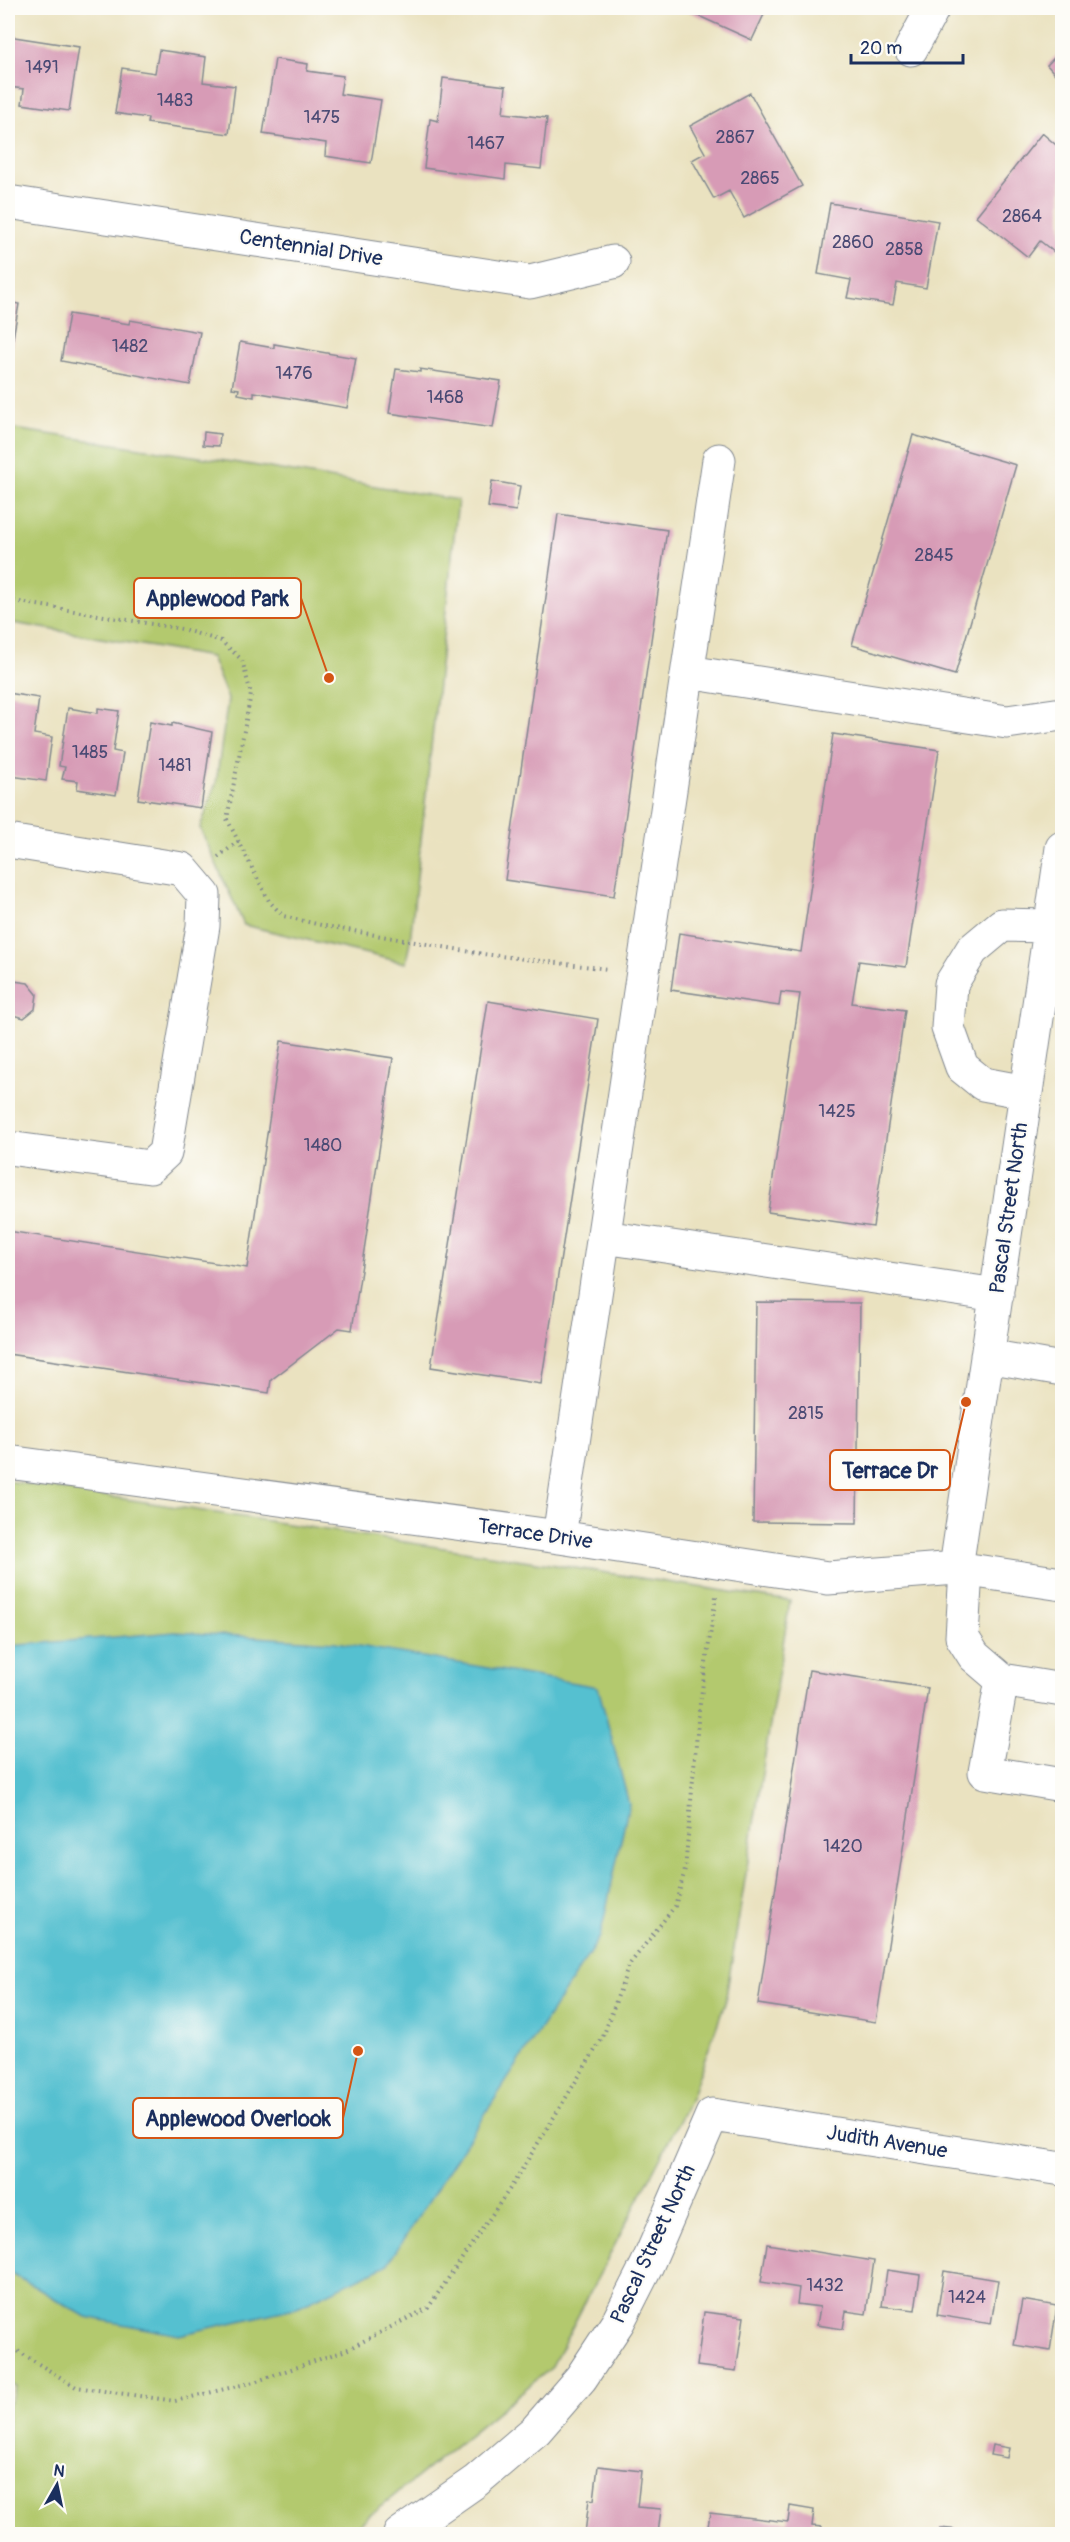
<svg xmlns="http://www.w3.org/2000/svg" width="1070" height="2542" font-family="Pangolin,sans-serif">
  <rect width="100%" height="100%" fill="#fdfcf7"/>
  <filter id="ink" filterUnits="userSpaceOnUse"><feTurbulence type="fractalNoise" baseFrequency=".0167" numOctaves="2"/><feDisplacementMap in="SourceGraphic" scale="12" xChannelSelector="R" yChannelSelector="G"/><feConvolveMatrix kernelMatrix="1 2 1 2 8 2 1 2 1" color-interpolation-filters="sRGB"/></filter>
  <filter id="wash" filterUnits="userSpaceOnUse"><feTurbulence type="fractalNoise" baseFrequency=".008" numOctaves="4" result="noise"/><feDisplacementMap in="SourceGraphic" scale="24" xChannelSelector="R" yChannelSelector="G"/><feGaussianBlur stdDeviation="1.35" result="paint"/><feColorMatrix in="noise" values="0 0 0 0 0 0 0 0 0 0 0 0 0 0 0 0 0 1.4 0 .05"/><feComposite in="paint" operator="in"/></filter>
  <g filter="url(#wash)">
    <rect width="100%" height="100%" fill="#eae2c0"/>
    <path fill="#b3c96e" stroke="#677c66" stroke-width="1.5" d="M8 428 252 465 458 500 410 941 406 963 244 925 200 828 216 783 228 699 211 657 8 622Z
      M8 1481 790 1601 725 2003 691 2098 551 2368 347 2534H8V2406L16 2387 8 2383Z"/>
    <path fill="#55c0d0" stroke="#387897" stroke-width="1.5" d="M175 1632 335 1642 598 1687 629 1804 600 1937 387 2265 295 2308 179 2335 86 2317 8 2271V1646Z"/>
    <g id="blocks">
      <path fill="#d79bb6" d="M681 8H767L752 40Z
        M8 36 79 47 69 111 22 104 24 89 8 87Z
        M159 50 206 57 203 82 235 86 229 134 147 123 148 118 115 113 122 68 155 73Z
        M1062 50V82L1047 65Z
        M275 59 308 64 307 71 343 76 340 94 381 100 371 163 325 156 326 143 263 134Z
        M443 78 506 86 503 113 547 118 541 169 506 165 505 179 424 168 430 119 438 121Z
        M750 93 802 186 744 218 729 191 714 199 692 160 705 153 690 126Z
        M1042 133 1062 150 1061 215 1062 243 1054 252 1040 241 1028 257 976 216Z
        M830 203 938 221 926 288 897 283 893 305 847 298 851 280 818 274Z
        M8 302 19 304 10 355H8Z
        M69 314 129 324 130 320 200 332 190 385 61 361Z
        M240 342 274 348V344L356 358 347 408 254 392V397L238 394 239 389 232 388Z
        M396 369 420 372V369L501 381 493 428 389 413Z
        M204 432 220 434 219 446 203 445Z
        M913 435 1016 465 955 675 852 645Z
        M492 481 520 486 516 511 488 507Z
        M558 514 667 530 614 896 505 880Z
        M8 693 39 698 34 734 52 737 46 781 11 776 10 778H8Z
        M68 708 98 713V708L119 711 113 751 123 753 116 795 77 789 78 781 62 779 65 767 59 766Z
        M150 722 172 726V723L212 732 201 808 138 799Z
        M833 734 939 750 906 967 859 961 852 1003 905 1010 873 1227 768 1212 800 994 781 992 779 1006 671 990 679 933 801 952Z
        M14 981 28 983 37 994 35 1009 24 1018 8 1014V986Z
        M488 1001 598 1019 541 1384 431 1367Z
        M281 1041 393 1058 352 1330 339 1328 271 1380 269 1393 8 1354V1231L247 1268Z
        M756 1302 860 1303 857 1523 753 1522Z
        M809 1670 928 1688 876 2022 758 2004Z
        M767 2244 874 2261 866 2314 846 2311 843 2329 817 2325 820 2307 797 2304 799 2288 761 2282Z
        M887 2270 920 2275 915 2310 882 2306Z
        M944 2271 998 2280 991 2324 937 2315Z
        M1022 2300 1057 2306 1050 2351 1014 2345Z
        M704 2312 744 2317 736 2371 697 2366Z
        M992 2445 1009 2448 1007 2458 990 2455Z
        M598 2466 641 2471 637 2507 661 2509 658 2534H585L589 2499 594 2500Z
        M790 2506 814 2510 812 2526 822 2527 821 2534H707L710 2513 788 2522Z
        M940 2528 967 2531 966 2534H939Z"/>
    </g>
  </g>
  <g filter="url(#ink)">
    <use href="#blocks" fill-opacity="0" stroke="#82888f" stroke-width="1.5"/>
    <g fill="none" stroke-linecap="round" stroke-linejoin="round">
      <g stroke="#82888f" stroke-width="35">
        <path id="minor" d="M911 49 933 8
          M8 202 530 282 613 262
          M688 672 1007 722 1062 714
          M8 841 182 869 204 895 203 926 165 1153 150 1167 8 1148
          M1026 1092 983 1084 962 1067 948 1028 951 984 972 950 1002 925 1051 926
          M604 1237 997 1295
          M987 1356 1062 1369
          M8 1462 559 1537 828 1578 956 1568 1062 1584
          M559 1537 719 460
          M956 1568 1062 848
          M966 1570 962 1637 974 1656 1002 1680 1062 1690
          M1002 1680 985 1772 1062 1785
          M400 2534 476 2481 536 2430 581 2378 618 2322 647 2265 712 2115 1062 2169"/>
      </g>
      <path stroke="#82888f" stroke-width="4" stroke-dasharray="1.5 4.5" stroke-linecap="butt" d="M8 600 182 629 221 641 242 660 251 694 227 819 269 901 283 916 325 926 483 954 608 969
        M218 857 239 841
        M8 2345 76 2387 175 2401 254 2382 346 2350 428 2308 513 2184 603 2037 629 1965 675 1906 685 1870 699 1710 716 1596"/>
      <use href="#minor" stroke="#fff" stroke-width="33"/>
    </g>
  </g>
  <g text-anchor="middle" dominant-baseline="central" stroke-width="4.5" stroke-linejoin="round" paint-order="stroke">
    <g font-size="18" fill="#4a4a74">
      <text x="42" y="67">1491</text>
      <text x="175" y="100">1483</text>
      <text x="322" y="117">1475</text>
      <text x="735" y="137">2867</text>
      <text x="486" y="143">1467</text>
      <text x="760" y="178">2865</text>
      <text x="1022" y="216">2864</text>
      <text x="853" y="242">2860</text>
      <text x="904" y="249">2858</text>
      <text x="130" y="346">1482</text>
      <text x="294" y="373">1476</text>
      <text x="445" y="397">1468</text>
      <text x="934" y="555">2845</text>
      <text x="90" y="752">1485</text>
      <text x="175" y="765">1481</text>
      <text x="837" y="1111">1425</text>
      <text x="323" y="1145">1480</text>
      <text x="806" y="1413">2815</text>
      <text x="843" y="1846">1420</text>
      <text x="825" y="2285">1432</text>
      <text x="967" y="2297">1424</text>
    </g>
    <g font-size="21" fill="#1b2f5e" stroke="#fdfcf7">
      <text transform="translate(311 248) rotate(9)">Centennial Drive</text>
      <text transform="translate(1009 1208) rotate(-82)">Pascal Street North</text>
      <text transform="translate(535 1534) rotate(8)">Terrace Drive</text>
      <text transform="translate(887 2142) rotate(9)">Judith Avenue</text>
      <text transform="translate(653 2244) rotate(-65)">Pascal Street North</text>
    </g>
  </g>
  <path fill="none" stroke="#d45514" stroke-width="2" d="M329 678L301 598M966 1402L950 1470M358 2051L343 2118"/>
  <g fill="#d45514" stroke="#fdfcf7" stroke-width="2">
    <circle cx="329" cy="678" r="6"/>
    <circle cx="966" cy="1402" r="6"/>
    <circle cx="358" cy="2051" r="6"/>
  </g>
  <g fill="#fdfcf7" stroke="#d45514" stroke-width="2">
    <rect x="134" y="578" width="167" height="40" rx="6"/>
    <rect x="830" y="1450" width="120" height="40" rx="6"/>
    <rect x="133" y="2098" width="210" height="40" rx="6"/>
  </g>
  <g font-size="22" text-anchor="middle" font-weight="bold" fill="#1b2f5e">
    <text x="217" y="606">Applewood Park</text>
    <text x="890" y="1478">Terrace Dr</text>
    <text x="238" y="2126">Applewood Overlook</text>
  </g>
  <rect width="1070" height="2542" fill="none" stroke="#fdfcf7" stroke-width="30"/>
  <g transform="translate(57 2485) rotate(9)" stroke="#fdfcf7" stroke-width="4.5" paint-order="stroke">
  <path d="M0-4.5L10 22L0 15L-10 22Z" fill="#1b2f5e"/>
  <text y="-9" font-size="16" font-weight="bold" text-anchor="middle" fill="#1b2f5e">N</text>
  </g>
  <path d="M851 54v9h112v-9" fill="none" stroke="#1b2f5e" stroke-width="3"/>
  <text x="860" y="54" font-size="18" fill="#1b2f5e" stroke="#fdfcf7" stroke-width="4.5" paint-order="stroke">20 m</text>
</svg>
